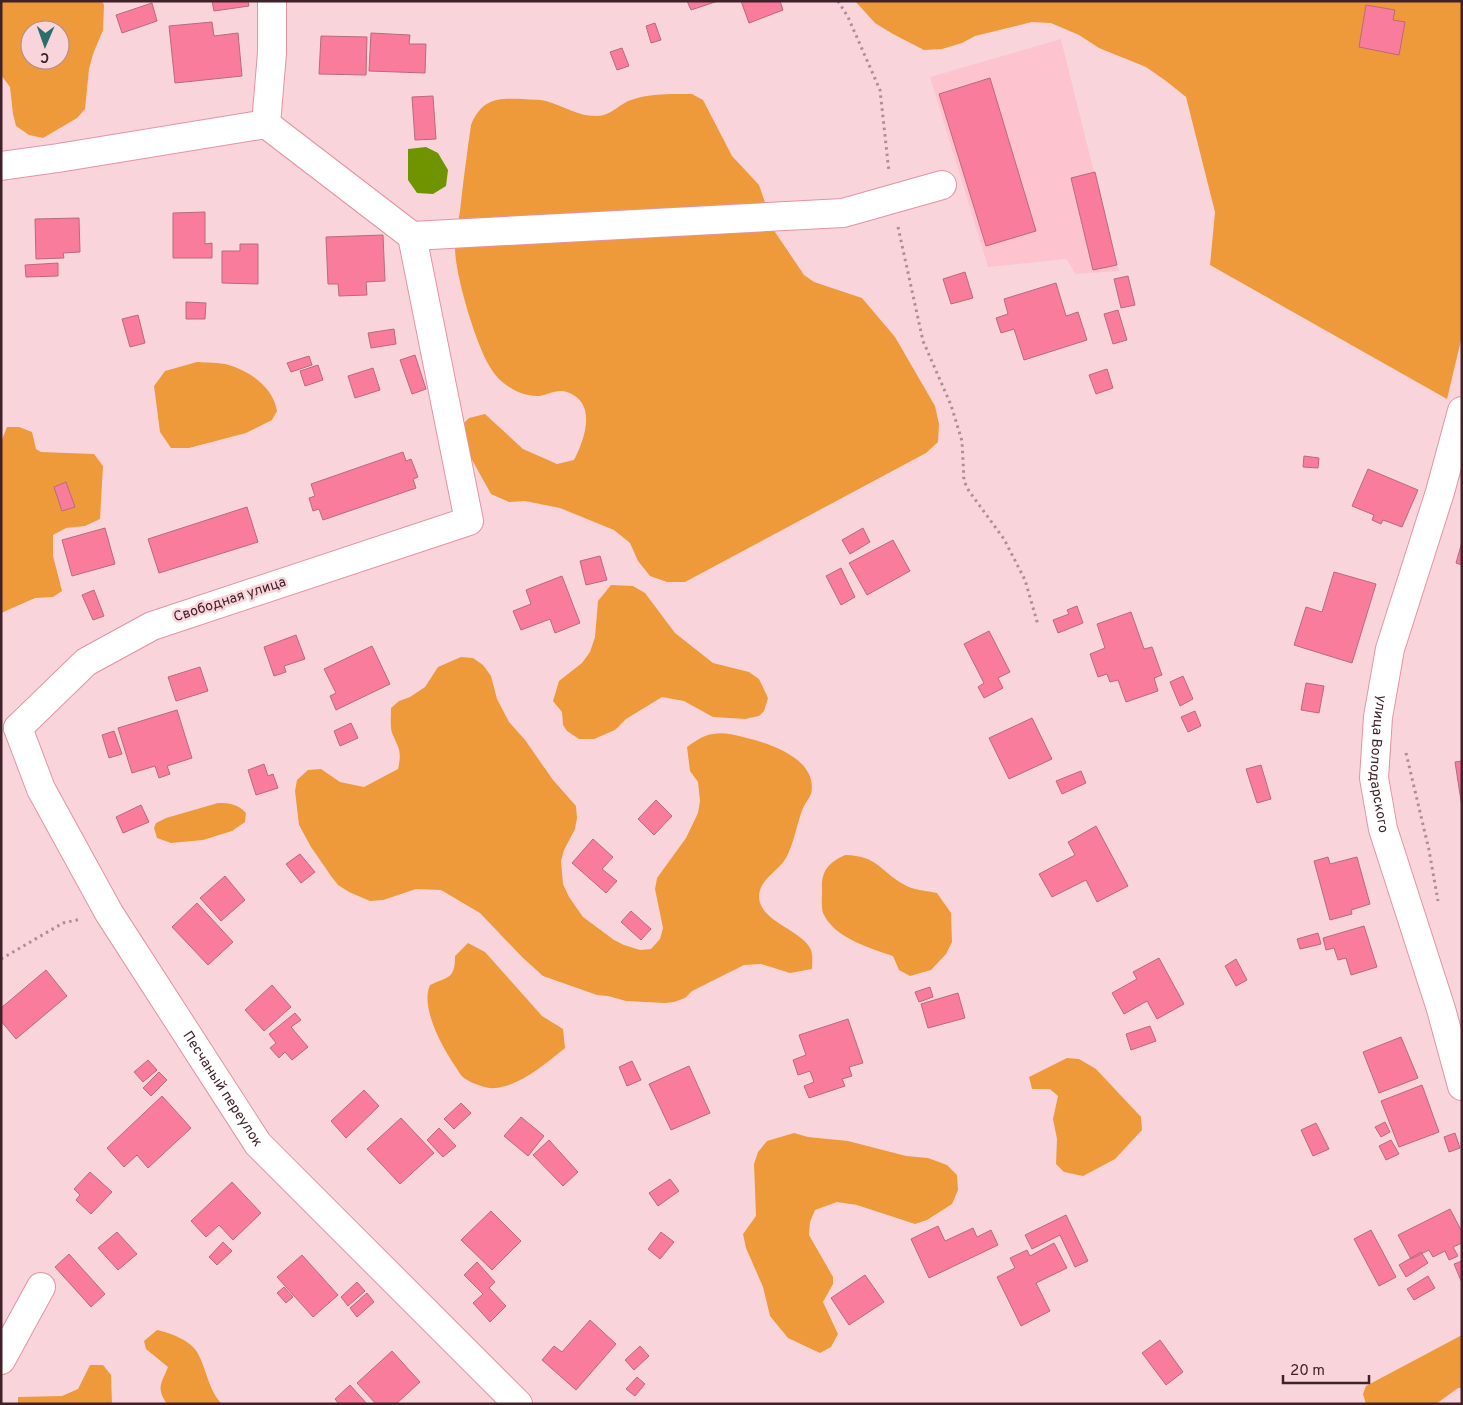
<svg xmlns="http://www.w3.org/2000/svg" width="1463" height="1405" font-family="Overpass,sans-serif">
  <rect width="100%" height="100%" fill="#f9d5db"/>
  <path fill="#fdc4cf" d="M1061 39 1117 265 1120 271 1076 274 1066 259 988 267 930 77Z"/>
  <path fill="#ee9a3a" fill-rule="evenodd" d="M1 1H102L104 5 103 30 93 54 89 69 85 109 77 118 43 138 29 135 16 126 13 114 10 87 1 75ZM30 30H60V60H30Z
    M855 1H1462V336L1447 399 1210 265 1215 212 1186 97 1166 81 1146 67 1099 48 1079 35 1051 23 1032 22 975 36 962 43 942 49 924 50 893 34 875 23Z
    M692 94 703 100 732 156 759 185 775 232 804 275 814 282 862 298 895 337 935 406 939 424 938 442 926 453 685 582H667L650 576 638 561 630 543 614 530 560 508 525 501 509 502 491 494 466 449 452 435 469 418 485 414 523 449 557 464 574 460C586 437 598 399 563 391 554 390 545 396 537 396 518 396 499 383 490 367 476 345 455 275 455 248 455 236 458 223 460 211 463 182 467 153 471 125 482 98 498 98 523 99 531 100 539 99 546 101 563 106 580 117 597 116 611 116 619 104 631 100 650 93 672 94 692 94Z
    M197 362C207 363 219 362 229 365 251 372 273 387 277 411L272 420 246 433 189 448H171L160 432 154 386 165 371Z
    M7 427H19L32 432 36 449 41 452 94 454 103 466 100 519 85 526 66 528 53 535V556L62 591 53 597 35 598 1 613V442Z
    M611 585 633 586 645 593 675 633 713 663 749 672 759 679 768 698 764 711 759 716 745 719 713 717 684 701 662 697 626 719 615 730 594 739H579L567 731 563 725 562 712 553 701 559 681 582 663 590 652 595 637 598 601Z
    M461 657 473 658 483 665 491 676 497 699 509 722 525 740 553 780 576 806 577 818 575 829 564 850 561 861 563 884 569 897 583 917 614 940 624 945 640 950 651 949 660 939 663 928 655 889 657 878 686 838 698 813 700 801 698 782 690 771 687 747C706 732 719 730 743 737 769 743 819 759 811 794 809 799 805 803 803 808 797 823 794 843 786 858 778 872 759 879 759 897 760 922 803 930 811 950 813 956 812 963 812 969L790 973 761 964 744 965 692 991 685 998 674 1002 665 1003 626 1001 608 996 597 995 543 976 522 957 480 913 441 890 416 889 383 900 370 901 349 892 338 885 331 876 311 847 299 825 295 791 297 780 308 770 321 769 340 782 364 787 398 769C402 751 399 749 392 733 390 726 391 716 391 708L399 701 410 697 425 687 438 667Z
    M218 803C230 803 238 804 246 813L245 822 232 831 203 840 171 843 157 838 154 828 156 823 166 818Z
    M845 855C878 856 879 870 903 884 912 890 927 891 937 893L951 913 952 942 946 954 931 970 910 976 899 970 893 956C870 948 834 938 823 913 821 906 822 897 822 890 821 871 828 863 845 855Z
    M468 943 485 952 542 1016 563 1029 565 1048C545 1064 523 1084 496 1088 486 1089 473 1084 464 1078 460 1075 458 1070 455 1066 442 1047 420 1007 430 985 449 976 455 979 455 956Z
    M1067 1058 1079 1059 1096 1069 1141 1117 1142 1130 1115 1159 1083 1176 1064 1172 1056 1164 1057 1139 1053 1119 1058 1096 1050 1089H1032L1029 1077Z
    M794 1133 808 1137 848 1141 906 1156 928 1158 947 1165 957 1175 958 1190 952 1204 927 1220 915 1224 857 1205 837 1202 815 1210 810 1222 809 1235 833 1277V1284L823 1302 838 1334 831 1347 820 1353 788 1338 770 1316 763 1287 746 1248 743 1234 756 1216 754 1164 758 1152 767 1141Z
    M157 1330C170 1333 190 1340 197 1352 207 1369 208 1390 222 1404H167C156 1388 161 1384 168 1367L146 1349 144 1341Z
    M1462 1335V1388H1458L1436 1404H1366L1363 1394 1366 1386Z
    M90 1365H103L111 1375 112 1404H18V1397L62 1396 78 1389Z"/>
  <path fill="#6f9400" d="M426 147 438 153 448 170 446 186 433 194 417 193 408 180V149Z"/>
  <path fill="#fa7c9c" stroke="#b96a7d" d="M212 1H248L249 6 214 11Z
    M687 1H718L691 10Z
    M741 1H780L783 10 749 23Z
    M152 3 157 21 122 33 116 15Z
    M1366 5 1395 10 1393 20 1405 22 1399 55 1359 47Z
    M212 22 214 36 238 33 242 76 175 83 169 26Z
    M655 23 661 40 651 43 646 26Z
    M371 33 410 35 409 44H426L425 73 369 71Z
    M321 36 367 37 366 75 319 74Z
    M622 48 629 66 617 70 610 52Z
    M990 78 1036 231 986 246 939 94Z
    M433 96 436 139 415 140 412 97Z
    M1095 172 1117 265 1093 270 1071 178Z
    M205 212V244L212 243V258H173V213Z
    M79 218 80 252 63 253 64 258 36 259 35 219Z
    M383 235 385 281 366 282 367 295 339 296 338 284H328L326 237Z
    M240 244H258V284L222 283V251H240Z
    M58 263V276L26 277 25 265Z
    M965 272 973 298 951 304 943 279Z
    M1128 276 1135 305 1121 308 1114 279Z
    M1056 283 1066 316 1078 312 1087 340 1024 360 1014 329 1001 333 996 318 1008 314 1004 299Z
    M186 302 206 303 205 319H186Z
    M1118 310 1127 340 1113 344 1104 314Z
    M138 315 145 343 130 347 122 319Z
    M394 329 396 344 371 348 368 333Z
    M415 355 426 389 412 394 400 360Z
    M309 356 312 365 291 372 287 363Z
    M318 365 323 380 305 386 300 371Z
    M373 368 380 390 355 398 348 376Z
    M1107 369 1113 388 1096 394 1089 375Z
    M403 452 406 461 411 459 418 477 413 479 416 488 323 520 319 509 313 511 309 498 315 496 311 484Z
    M1304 456 1319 458 1318 468 1303 467Z
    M1368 469 1418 490 1402 527 1383 520 1381 524 1372 520 1374 515 1352 506Z
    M66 482 75 507 62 511 54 487Z
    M247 507 258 542 159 573 148 539Z
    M105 528 115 564 72 576 62 540Z
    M863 528 870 542 850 554 842 540Z
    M893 540 910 571 867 595 849 563Z
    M1462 542V565L1456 563Z
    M600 556 607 580 586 585 580 561Z
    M841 568 855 597 841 605 826 576Z
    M1334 572 1376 584 1352 663 1294 645 1306 607 1322 612Z
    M562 576 580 623 555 633 550 619 521 630 513 611 531 604 526 590Z
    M94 590 104 616 93 620 82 595Z
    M1077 606 1083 623 1058 633 1053 620 1069 614 1067 610Z
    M1131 612 1144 649 1152 647 1162 675 1154 678 1158 691 1126 702 1118 680 1110 682 1107 674 1098 677 1090 654 1105 648 1097 624Z
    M989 631 1010 672 998 678 1003 688 984 698 978 687 984 683 964 644Z
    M296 635 305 659 284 666 286 672 274 676 264 647Z
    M372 646 390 684 336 710 330 696 336 693 324 669Z
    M200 667 208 691 176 701 168 677Z
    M1183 676 1193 699 1180 706 1170 682Z
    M1306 683 1324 686 1319 713 1301 710Z
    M177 710 192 758 167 766 170 774 159 778 155 766 132 773 118 728Z
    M1195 711 1201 726 1188 732 1181 717Z
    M1032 718 1052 759 1009 779 989 738Z
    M351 723 358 738 340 746 334 731Z
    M114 731 122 754 109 758 102 735Z
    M1462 761V807L1455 762Z
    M264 764 268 776 273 774 278 788 256 795 248 770Z
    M1261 765 1271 799 1257 803 1246 769Z
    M1081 771 1086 783 1062 794 1056 781Z
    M656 800 672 816 654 835 638 819Z
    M141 805 149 822 123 833 116 817Z
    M1096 826 1128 886 1097 902 1086 880 1052 897 1039 874 1075 855 1068 842Z
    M593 839 613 857 602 869 617 881 606 893 572 863Z
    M300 854 315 872 301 883 286 864Z
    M1328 857 1330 864 1357 857 1370 904 1351 910 1352 914 1330 920 1314 861Z
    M225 876 245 900 221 921 200 898Z
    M197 903 233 942 208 965 172 927Z
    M631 911 651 929 641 940 621 922Z
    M1364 926 1377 967 1351 975 1346 958 1338 960 1334 948 1326 950 1323 938Z
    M1318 933 1321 944 1300 949 1297 939Z
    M1159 958 1184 1004 1157 1019 1147 1001 1124 1014 1112 993 1137 979 1133 972Z
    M1236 959 1247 980 1236 986 1225 966Z
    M46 970 67 996 16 1039 1 1021V1008Z
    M272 985 291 1007 264 1031 245 1010Z
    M930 987 933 997 919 1002 915 992Z
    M958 993 965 1018 928 1028 921 1004Z
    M295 1013 301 1020 291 1027 308 1047 292 1060 285 1052 279 1058 270 1048 276 1043 269 1034Z
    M848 1019 863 1063 849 1067 852 1076 842 1079 845 1086 809 1098 804 1086 814 1082 810 1071 798 1075 793 1060 806 1055 799 1035Z
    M1150 1026 1156 1041 1131 1050 1126 1034Z
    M1401 1037 1418 1078 1379 1093 1363 1052Z
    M148 1060 157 1070 143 1082 134 1072Z
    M632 1061 641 1080 627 1086 619 1067Z
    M689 1066 710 1113 671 1130 649 1084Z
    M159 1072 167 1080 151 1096 143 1088Z
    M1422 1085 1439 1132 1399 1147 1381 1101Z
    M364 1090 379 1106 346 1138 331 1121Z
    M162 1096 191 1128 148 1168 137 1155 124 1167 107 1148Z
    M461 1103 471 1113 454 1129 444 1119Z
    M521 1117 544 1136 528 1156 504 1136Z
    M401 1118 434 1153 400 1184 367 1149Z
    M1385 1122 1390 1132 1381 1137 1375 1127Z
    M1316 1123 1329 1149 1313 1156 1301 1130Z
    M439 1128 456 1146 443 1157 427 1140Z
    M1455 1133 1460 1148 1449 1152 1444 1137Z
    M549 1140 578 1172 563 1186 533 1155Z
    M1391 1140 1399 1154 1386 1160 1379 1146Z
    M90 1172 112 1192 91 1214 76 1200 80 1195 74 1189Z
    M670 1179 679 1191 658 1206 649 1193Z
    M232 1182 261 1213 233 1240 219 1225 206 1237 191 1221Z
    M1450 1209 1462 1232V1243L1453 1247 1458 1256 1449 1260 1445 1251 1433 1257 1429 1250 1411 1259 1398 1235Z
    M491 1211 521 1241 492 1270 461 1240Z
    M1066 1215 1088 1261 1075 1267 1060 1235 1032 1249 1025 1235Z
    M938 1226 945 1241 973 1228 977 1237 991 1230 998 1245 929 1278 911 1239Z
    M1371 1230 1396 1277 1379 1286 1354 1239Z
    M117 1232 137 1254 118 1270 98 1248Z
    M661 1232 674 1242 660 1259 648 1249Z
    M223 1242 232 1251 217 1265 209 1257Z
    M1054 1243 1067 1268 1036 1283 1050 1311 1021 1326 997 1277 1015 1268 1010 1258 1027 1250 1030 1256Z
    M1421 1252 1428 1263 1406 1277 1399 1265Z
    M69 1254 105 1294 91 1307 55 1267Z
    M302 1255 338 1295 313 1317 277 1277Z
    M1462 1261V1283L1454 1264Z
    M477 1262 495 1282 489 1288 506 1306 490 1322 473 1303 483 1294 464 1275Z
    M865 1275 884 1302 849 1325 831 1298Z
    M1428 1276 1435 1288 1414 1300 1407 1289Z
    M357 1282 365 1291 348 1306 341 1297Z
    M284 1287 293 1297 286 1303 277 1293Z
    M367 1293 374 1302 357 1317 350 1308Z
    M590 1320 616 1344 576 1390 542 1360 554 1346 562 1352Z
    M1160 1340 1183 1372 1166 1385 1142 1353Z
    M640 1346 649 1356 634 1370 625 1360Z
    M392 1351 420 1382 396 1404H376L357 1383Z
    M637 1377 645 1384 635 1396 626 1389Z
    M350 1385 367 1404H339L335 1399Z"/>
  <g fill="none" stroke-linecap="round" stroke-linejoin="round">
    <g stroke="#e592a4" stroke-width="30">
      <g id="minor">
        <path d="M266 124 272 53V1"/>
        <path d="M1 166 58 158 266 124 412 236 469 521 152 626 86 662 18 728"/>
        <path d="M412 236 843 213 942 185"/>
        <path id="s1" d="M1462 411 1440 492 1390 649 1378 717 1374 778 1383 829 1441 1009 1462 1086"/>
        <path id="s2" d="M18 728 41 789 109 913 258 1144 518 1404"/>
        <path d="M1 1360 41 1287"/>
      </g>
    </g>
    <path stroke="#b08d94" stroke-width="3" stroke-dasharray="2.5 4" stroke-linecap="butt" d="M838 1 848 17 880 90 889 172
      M898 227 923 341 951 405 962 441 964 481 969 491 1004 539 1025 580 1038 625
      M1406 753 1429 850 1438 901
      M1 959 63 923 81 919"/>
    <use href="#minor" stroke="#fff" stroke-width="28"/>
  </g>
  <g text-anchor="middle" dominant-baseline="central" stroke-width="5" stroke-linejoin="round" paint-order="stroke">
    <g font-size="14" fill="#412129" stroke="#f9d5db">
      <text transform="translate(230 600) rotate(-18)">Свободная улица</text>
      <text stroke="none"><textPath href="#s1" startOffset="365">улица Володарского</textPath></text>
      <text stroke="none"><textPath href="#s2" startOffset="416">Песчаный переулок</textPath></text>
    </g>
  </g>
  <rect width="1463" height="1405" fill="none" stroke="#412129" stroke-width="5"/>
  <g transform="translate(45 45) rotate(182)"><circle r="24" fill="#f9d5db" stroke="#af8d94"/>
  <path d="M0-4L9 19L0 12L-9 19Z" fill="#287069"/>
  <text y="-8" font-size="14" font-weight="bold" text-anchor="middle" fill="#412129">С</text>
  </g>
  <path d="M1283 1375v8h86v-8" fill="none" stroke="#412129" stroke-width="2.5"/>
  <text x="1290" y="1375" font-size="15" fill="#412129" stroke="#f9d5db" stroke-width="4" paint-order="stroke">20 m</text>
</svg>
